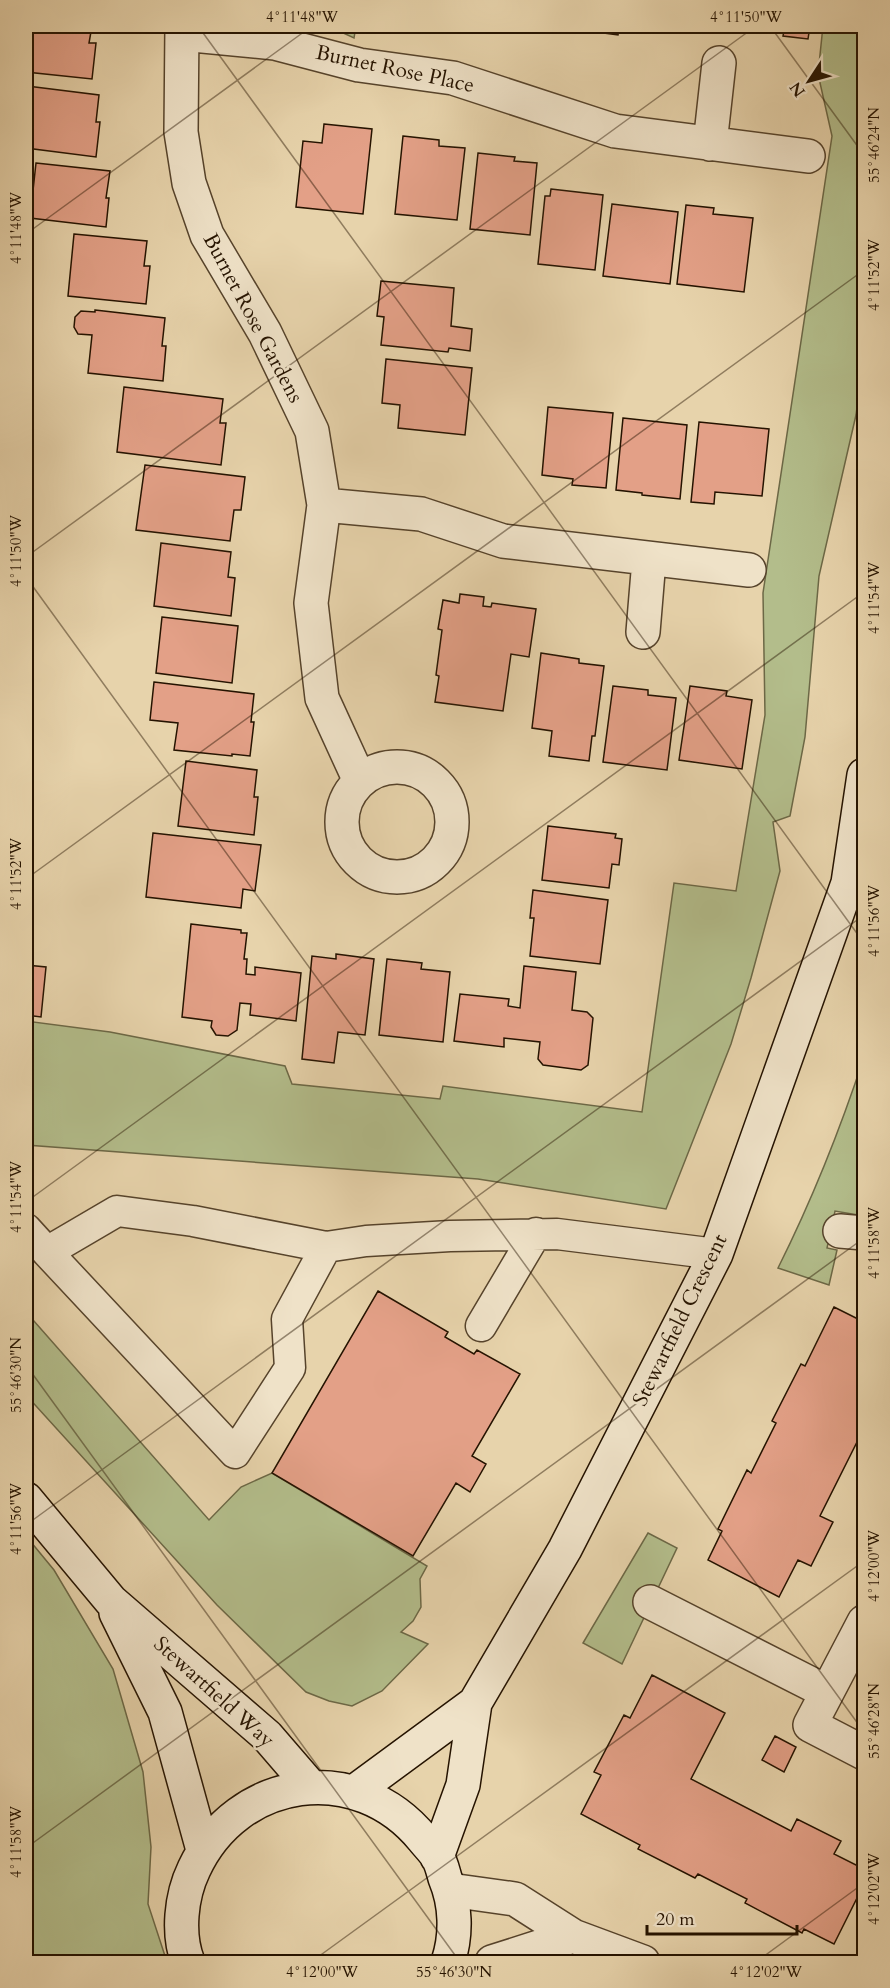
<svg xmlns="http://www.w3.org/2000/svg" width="890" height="1988" font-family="Cardo,serif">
  <rect width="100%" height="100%" fill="#e7d3ab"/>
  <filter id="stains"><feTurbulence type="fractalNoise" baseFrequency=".00333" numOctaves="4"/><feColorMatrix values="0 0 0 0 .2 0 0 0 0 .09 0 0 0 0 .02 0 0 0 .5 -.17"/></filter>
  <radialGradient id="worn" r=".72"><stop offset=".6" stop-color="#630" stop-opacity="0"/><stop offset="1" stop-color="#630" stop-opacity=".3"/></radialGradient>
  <path fill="#b3bd8b" stroke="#6c6846" stroke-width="1.5" d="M328 26H356L354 38Z
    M823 26H864V354L856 415 819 576 805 737 790 816 773 822 780 871 751 978 731 1044 666 1209 478 1179 26 1145V1021L110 1032 285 1066 292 1084 440 1099 443 1086 642 1112 674 883 736 891 765 715 763 593 832 136 818 74Z
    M864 1057V1216L835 1211 827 1248 837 1250 829 1285 778 1268C812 1200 840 1130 864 1057Z
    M26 1312 209 1520 241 1487 272 1473 427 1566 420 1579 421 1607 413 1621 401 1632 428 1644 382 1691 352 1706 329 1701 306 1692 217 1605 26 1395Z
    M648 1533 677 1548 622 1664 583 1643Z
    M26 1536 54 1570 113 1669 143 1772 151 1847 148 1904 167 1962H26Z"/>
  <path fill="#e3a087" stroke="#251300" stroke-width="1.5" d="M26 26H92L89 43H96L92 79 26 72Z
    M513 26H578V30L547 26V31Z
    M590 26H652L651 33 619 29 618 35 589 31Z
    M740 26H810L808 39 783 36 784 31Z
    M27 86 99 95 96 122H100L96 157 26 148Z
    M324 124 372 129 363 214 296 207 303 141 322 143Z
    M403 136 439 140V146L465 148 457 220 395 214Z
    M478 153 515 157 514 161 537 163 530 235 470 229Z
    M36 163 110 171 106 198H109L106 227 30 218Z
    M551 189 603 195 595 270 538 264 545 196H550Z
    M612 204 678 212 670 284 603 276Z
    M686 205 714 208 713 214 753 218 744 292 677 284Z
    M74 234 147 241 144 266H150L146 304 68 296Z
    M381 281 454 288 451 326 472 329 470 351 449 348 448 352 381 345 384 317 377 316Z
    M95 310 165 318 162 346H166L163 381 88 373 92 335 78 334 74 327 75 317 81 311 95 312Z
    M386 359 472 368 465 435 398 428 400 405 382 403Z
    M124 387 223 399 220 423H226L221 465 117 452Z
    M548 407 613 413 606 488 572 485 573 479 542 475Z
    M623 418 687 425 680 499 642 495V493L616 490Z
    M699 422 769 429 762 496 715 492 714 504 691 502Z
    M145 465 245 477 241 510H234L230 541 136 530Z
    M161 543 231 552 228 577 235 578 231 616 154 606Z
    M460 594 484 597 483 606 491 607 492 603 536 609 529 657 511 654 503 711 435 702 439 676 436 675 442 630 438 629 443 600 459 603Z
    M162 617 238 626 232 683 156 673Z
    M541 653 579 659V663L604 666 595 736H592L589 761 549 756 552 731 532 728Z
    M154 682 254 694 251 722H254L250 756 232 754V756L174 750 178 723 150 720Z
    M613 686 648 690V695L676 698 667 770 603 762Z
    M690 686 727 691 726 696 752 700 742 769 679 760Z
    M186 761 257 770 254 797H258L254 835 178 826Z
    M548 826 616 834 615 838 622 839 619 865 612 864 609 888 542 880Z
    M153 833 261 845 255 891 243 889 241 908 146 897Z
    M533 890 608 900 600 964 530 956 534 918H530Z
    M191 924 241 930V933H247L244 959H247L246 974 255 975V967L301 973 296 1021 250 1015 251 1004 240 1003 237 1030 228 1036 216 1035 211 1027 212 1021 182 1017Z
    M336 954 374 959 365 1035 338 1032 334 1063 302 1059 312 956 336 959Z
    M387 959 422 963 421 969 450 972 443 1042 379 1035Z
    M26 965 46 967 41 1017 26 1015Z
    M524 966 576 972 572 1010 587 1012 593 1018 588 1065 581 1070 543 1065 538 1059 540 1042 504 1038V1047L454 1041 460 994 509 999 508 1006 520 1008Z
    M378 1291 448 1332 445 1337 474 1354 477 1350 520 1374 472 1456 486 1464 470 1492 456 1483 413 1556 272 1473Z
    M834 1307 864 1322V1428L820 1516 833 1522 811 1566 798 1560 779 1597 708 1560 722 1531 718 1529 747 1470 751 1473 776 1423 772 1421 801 1364 805 1366Z
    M652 1675 725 1713 691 1779 791 1831 797 1819 841 1841 834 1854 864 1869V1884L834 1944 804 1929 802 1933 745 1903 747 1899 698 1874 695 1878 638 1849 640 1845 581 1814 601 1775 594 1772 624 1715 630 1718Z
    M775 1736 796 1747 784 1772 762 1760Z"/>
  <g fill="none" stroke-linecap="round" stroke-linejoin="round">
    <g stroke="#56432b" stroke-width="33">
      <path id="lane" d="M26 1229 47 1252
        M326 1247 287 1319 290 1368 235 1453 47 1252 117 1211 193 1221 326 1247 366 1241 450 1236 557 1234 716 1254
        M481 1326 536 1233"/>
    </g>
    <g stroke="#56432b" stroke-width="36">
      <path id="street" d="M182 26 181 132 189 183 207 235 265 333 312 431 324 505 311 603 322 698 360 781
        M182 34 275 43 359 65 453 78 615 131 808 156
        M710 144 719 63
        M324 505 421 514 503 541 749 570
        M643 632 649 560
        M342 822a55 55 0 1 1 110 0a55 55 0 1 1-110 0Z
        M840 1231 864 1233
        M650 1602 827 1692
        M864 1622 810 1725 864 1753
        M450 1890 515 1899 573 1936 643 1962
        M492 1962 573 1936"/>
    </g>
    <g stroke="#251300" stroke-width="36">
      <path id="secondary" d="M26 1499 111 1601 267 1736 311 1787
        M116 1613 165 1712 203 1850
        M354 1792 475 1703 565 1549 716 1254 848 883 864 775
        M437 1857 463 1785 475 1703
        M188 1962C177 1934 181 1896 194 1869 237 1776 357 1758 423 1839 427 1844 433 1850 437 1856 441 1862 443 1871 445 1878 456 1904 457 1935 448 1962"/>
    </g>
    <use href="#lane" stroke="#efe2c8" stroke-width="30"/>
    <use href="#street" stroke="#efe2c8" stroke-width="33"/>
    <use href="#secondary" stroke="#efe2c8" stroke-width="33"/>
  </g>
  <path fill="none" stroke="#251300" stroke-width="1.5" stroke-opacity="0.45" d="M198 26 864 943M770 26 864 155M26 234 312 26M26 557 756 26M26 577 864 1732M26 879 864 270M26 1202 864 592M26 1365 460 1962M26 1525 864 915M26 1848 864 1238M311 1962 864 1561M756 1962 864 1883"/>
  <g text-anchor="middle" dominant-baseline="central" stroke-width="5" stroke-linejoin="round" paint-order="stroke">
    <g font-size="21" fill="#251300" stroke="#efe2c8">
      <text transform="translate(395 69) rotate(12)">Burnet Rose Place</text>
      <text transform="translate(253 318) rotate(62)">Burnet Rose Gardens</text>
      <text transform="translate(680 1320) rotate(-64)">Stewartfield Crescent</text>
      <text transform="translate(214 1692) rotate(42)">Stewartfield Way</text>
    </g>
  </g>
  <rect width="890" height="1988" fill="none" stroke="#e7d3ab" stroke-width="66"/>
  <g transform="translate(809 81) rotate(234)" stroke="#efe2c8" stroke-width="4.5" paint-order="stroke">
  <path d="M0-4.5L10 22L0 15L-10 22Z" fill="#251300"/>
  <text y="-9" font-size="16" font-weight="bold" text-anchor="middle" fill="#251300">N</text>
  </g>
  <path d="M647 1925v9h150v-9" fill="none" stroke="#251300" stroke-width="3"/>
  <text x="656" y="1925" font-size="18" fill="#251300" stroke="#efe2c8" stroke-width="4.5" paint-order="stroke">20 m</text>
  <rect x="33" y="33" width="824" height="1922" fill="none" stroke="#251300" stroke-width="2"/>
  <g font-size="15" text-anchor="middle" fill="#251300">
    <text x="302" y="22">4°11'48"W</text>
    <text x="746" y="22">4°11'50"W</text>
    <text transform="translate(874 145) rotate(-90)" y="5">55°46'24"N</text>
    <text transform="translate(16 228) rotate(-90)" y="5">4°11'48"W</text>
    <text transform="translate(874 275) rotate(-90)" y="5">4°11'52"W</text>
    <text transform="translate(16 551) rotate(-90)" y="5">4°11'50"W</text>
    <text transform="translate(874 598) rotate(-90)" y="5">4°11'54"W</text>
    <text transform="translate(16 874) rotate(-90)" y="5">4°11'52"W</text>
    <text transform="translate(874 921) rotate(-90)" y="5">4°11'56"W</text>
    <text transform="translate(16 1197) rotate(-90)" y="5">4°11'54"W</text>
    <text transform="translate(874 1243) rotate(-90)" y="5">4°11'58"W</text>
    <text transform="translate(16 1375) rotate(-90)" y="5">55°46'30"N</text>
    <text transform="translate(16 1519) rotate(-90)" y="5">4°11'56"W</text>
    <text transform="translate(874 1566) rotate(-90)" y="5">4°12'00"W</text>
    <text transform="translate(874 1721) rotate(-90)" y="5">55°46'28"N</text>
    <text transform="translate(16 1842) rotate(-90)" y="5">4°11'58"W</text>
    <text transform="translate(874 1889) rotate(-90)" y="5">4°12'02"W</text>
    <text x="322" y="1977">4°12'00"W</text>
    <text x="454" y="1977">55°46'30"N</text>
    <text x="766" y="1977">4°12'02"W</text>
  </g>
  <rect width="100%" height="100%" filter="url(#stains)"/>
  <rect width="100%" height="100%" fill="url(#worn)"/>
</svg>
